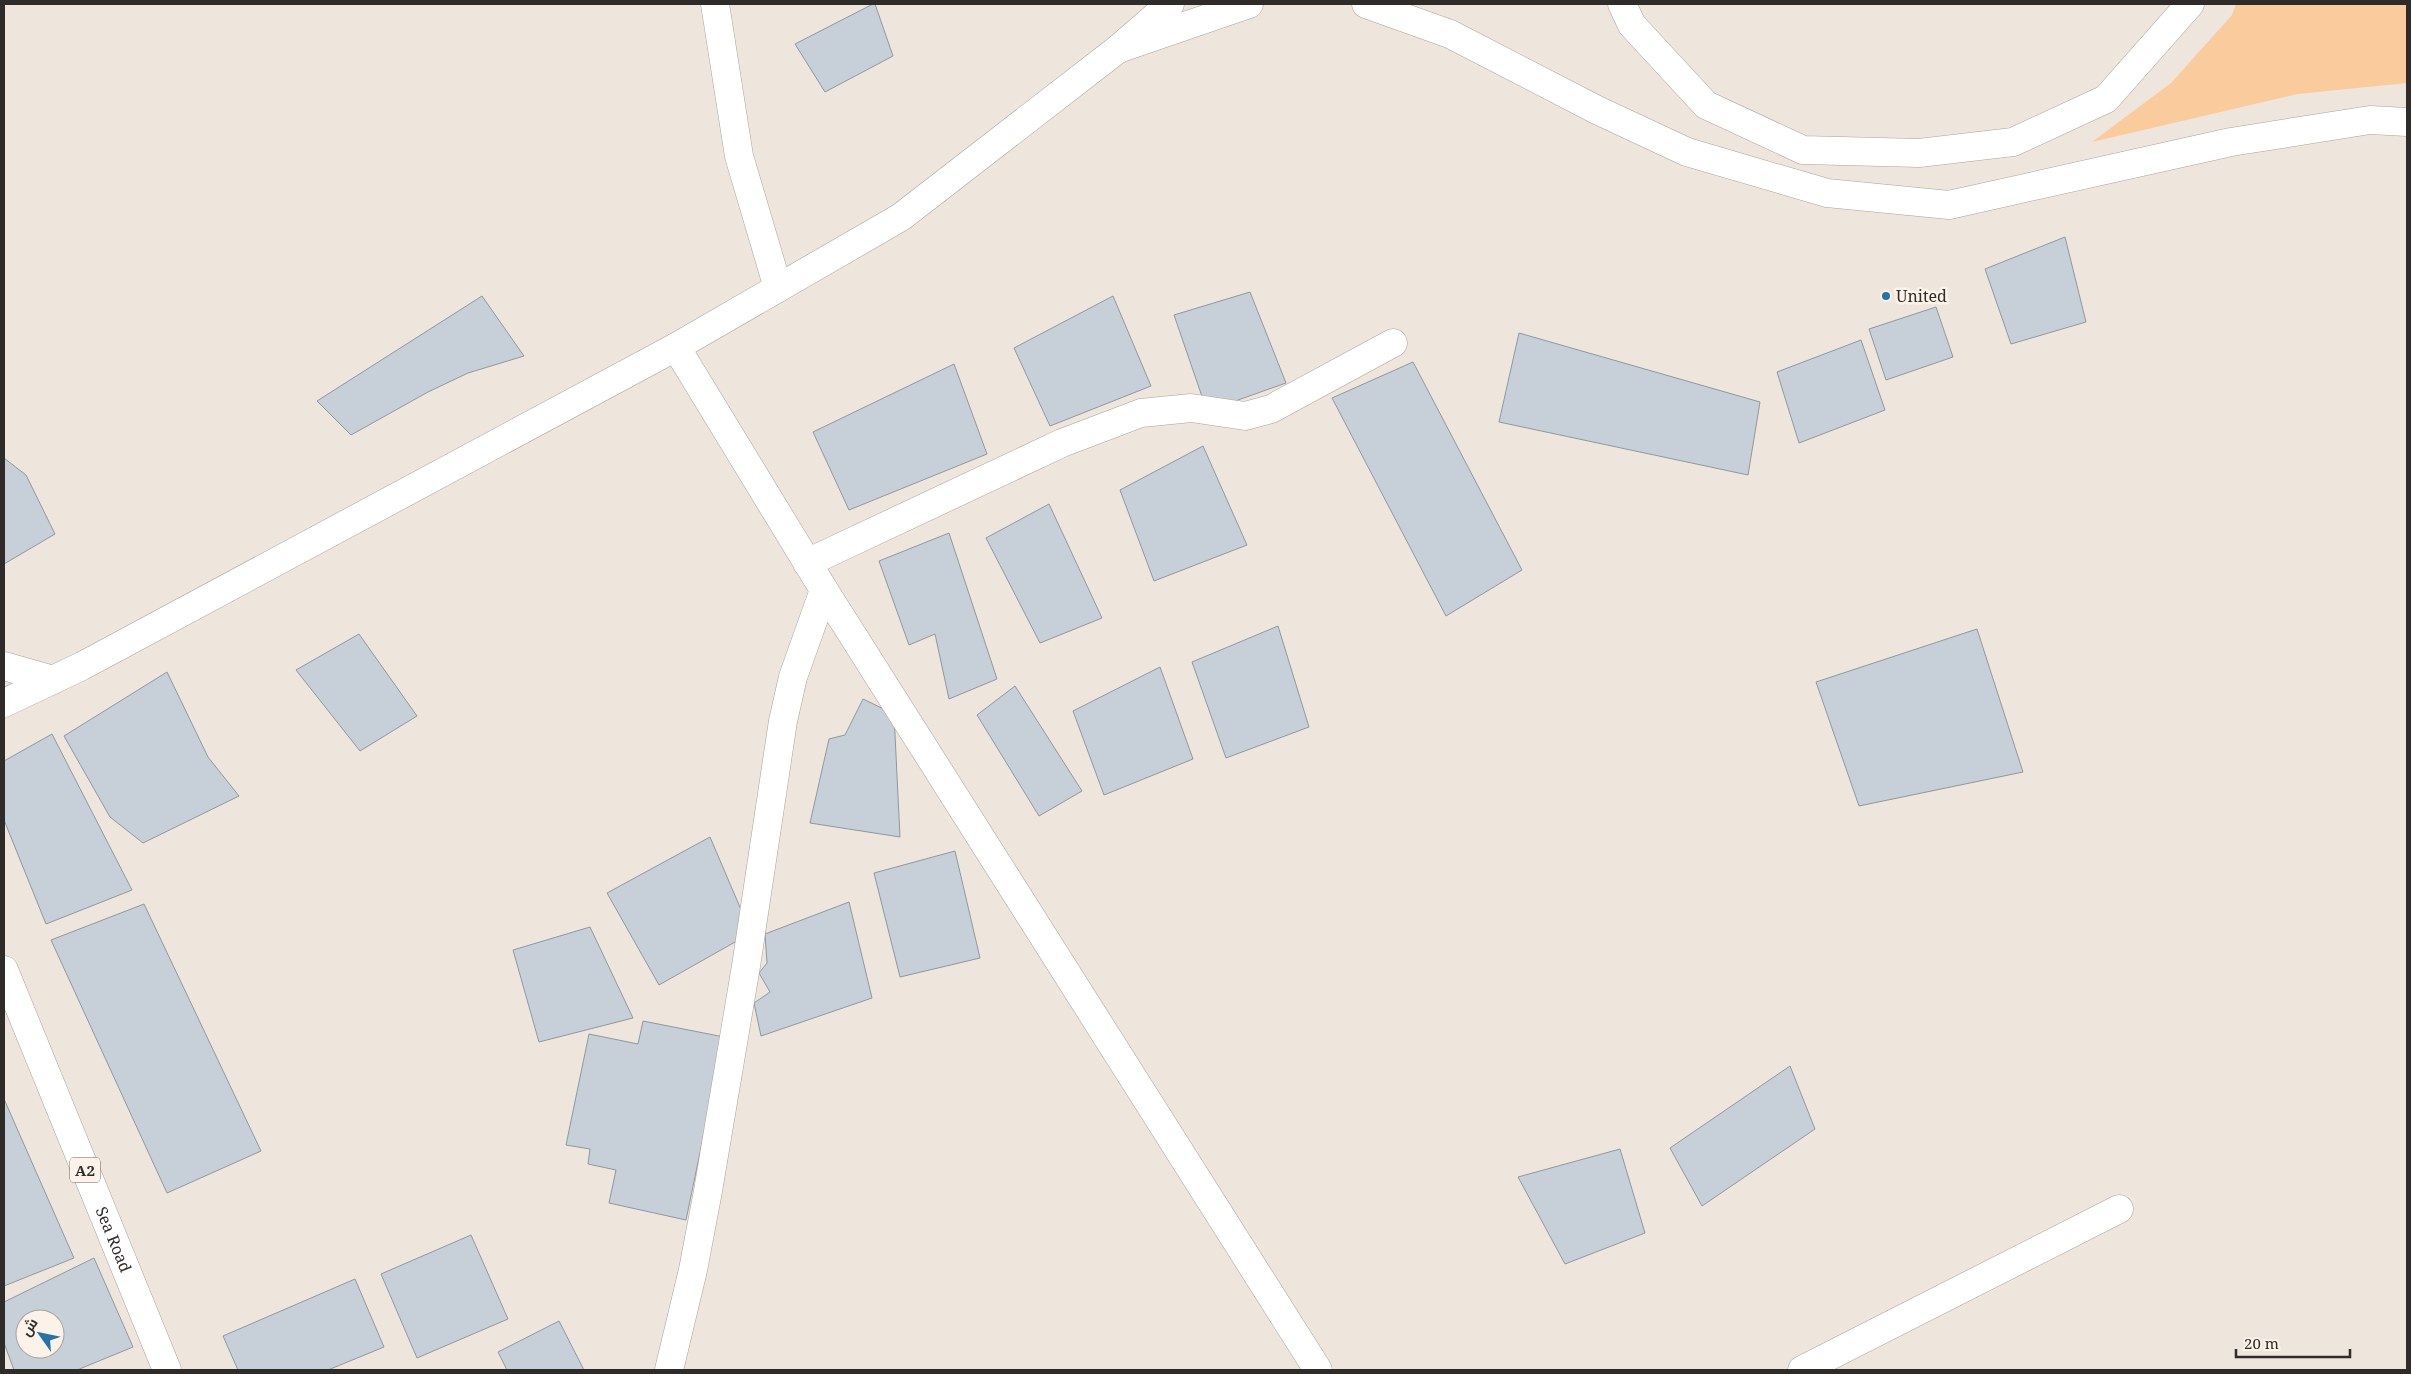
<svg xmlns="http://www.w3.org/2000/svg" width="2411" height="1374" font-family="'Noto Serif',Cairo,serif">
  <rect width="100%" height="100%" fill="#eee5dc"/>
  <path fill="#facc9d" d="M2236 4H2407V83L2298 94 2092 142 2171 83 2232 15Z"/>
  <path fill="#c7d0d8" stroke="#8f989f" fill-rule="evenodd" d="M873 4H875L893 56 825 92 795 44Z
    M2065 237 2086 322 2011 344 1985 269Z
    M1250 292 1286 383 1207 411 1174 315Z
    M482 296 524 356 468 373 428 392 351 435 317 401Z
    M1113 296 1151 386 1050 426 1014 348Z
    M1936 307 1953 357 1886 380 1869 329Z
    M1519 333 1760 402 1748 475 1499 422Z
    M1861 340 1885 410 1799 443 1777 372Z
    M1413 362 1522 570 1446 616 1332 398Z
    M954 364 987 454 849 510 813 432Z
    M1203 446 1247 545 1154 581 1120 490Z
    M4 458 26 475 55 534 4 564Z
    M1049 504 1102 618 1040 643 986 538Z
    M949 533 997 679 949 699 935 634 909 645 879 561Z
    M1278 626 1309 727 1226 758 1192 662Z
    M1977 629 2023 772 1859 806 1816 682Z
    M359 634 417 716 360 751 296 670Z
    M1160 667 1193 759 1104 795 1073 711Z
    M167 672 208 757 239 796 143 843 110 817 64 736Z
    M1015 686 1082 791 1039 816 977 715Z
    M863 699 894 714 900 837 810 823 829 739 845 735Z
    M52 734 132 890 46 924 4 820V761Z
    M710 837 751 933 659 985 607 893Z
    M955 851 980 958 900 977 874 873Z
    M849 902 872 998 761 1036 754 1003 770 992 759 973 767 963 765 934Z
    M144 904 261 1151 167 1193 51 940Z
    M590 927 633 1018 539 1042 513 950Z
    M643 1021 724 1037 686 1220 609 1203 616 1170 588 1164 590 1149 566 1145 589 1034 638 1044Z
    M1790 1066 1815 1129 1702 1206 1670 1148Z
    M4 1099 74 1258 4 1286Z
    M1620 1149 1645 1233 1565 1264 1518 1177Z
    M471 1235 508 1319 417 1358 381 1274Z
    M94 1258 133 1347 77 1370H14L4 1343V1302ZM25 1319H55V1349H25Z
    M355 1279 384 1347 328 1370H238L223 1336Z
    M559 1321 584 1370H507L498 1352Z"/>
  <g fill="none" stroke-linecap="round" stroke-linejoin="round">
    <g stroke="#aba39b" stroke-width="29">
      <path id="minor" d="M715 4 739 156 778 288
        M676 347 824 590 1318 1370
        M807 563 1062 443 1141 413 1191 408 1245 416 1271 409 1393 343
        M669 1370 693 1270 708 1191 746 966 783 721 793 677 824 590
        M1802 1370 2119 1209"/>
    </g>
    <g stroke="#aba39b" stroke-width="29">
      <g id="primary">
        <path d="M4 666 53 680"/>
        <path d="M4 703 82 666 676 347 901 217 1118 49 1170 4"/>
        <path id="s1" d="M4 970 167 1370"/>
      </g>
    </g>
    <g stroke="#aba39b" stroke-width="29">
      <path id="motorway" d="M1366 4 1450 34 1597 110 1687 152 1827 193 1949 205 2231 142 2370 120 2407 122
        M1622 4 1632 25 1706 105 1803 150 1919 153 2013 142 2106 99 2190 4
        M1118 49 1249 4"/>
    </g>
    <use href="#minor" stroke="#fff" stroke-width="28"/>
    <use href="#primary" stroke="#fff" stroke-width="28"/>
    <use href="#motorway" stroke="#fff" stroke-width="28"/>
  </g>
  <circle fill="#2a72a6" stroke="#fbf2e9" stroke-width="2" cx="1886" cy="296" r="5"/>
  <g text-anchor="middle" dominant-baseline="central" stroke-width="5" stroke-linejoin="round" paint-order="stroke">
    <rect fill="#fbf2e9" stroke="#6c6762" stroke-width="1" x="70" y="1157.5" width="30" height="25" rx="4"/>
    <g font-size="15" font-weight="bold" fill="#2f2b28">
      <text x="85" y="1170">A2</text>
    </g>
    <g font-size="16" fill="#2f2b28" stroke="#fbf2e9" text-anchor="start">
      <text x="1896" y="296">United</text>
    </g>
    <g font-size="16" fill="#2f2b28" stroke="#fbf2e9">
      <text stroke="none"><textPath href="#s1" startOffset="291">Sea Road</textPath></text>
    </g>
  </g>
  <rect width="2411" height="1374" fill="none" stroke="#2f2b28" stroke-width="10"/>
  <g transform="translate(40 1334) rotate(303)"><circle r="24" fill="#fbf2e9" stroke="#a9a29c"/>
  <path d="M0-4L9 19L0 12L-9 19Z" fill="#2a72a6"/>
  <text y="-8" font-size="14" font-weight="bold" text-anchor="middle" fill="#2f2b28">ش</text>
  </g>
  <path d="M2236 1349v8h114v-8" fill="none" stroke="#2f2b28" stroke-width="2.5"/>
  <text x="2244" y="1349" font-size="15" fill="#2f2b28" stroke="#fbf2e9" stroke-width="4" paint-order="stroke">20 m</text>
</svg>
